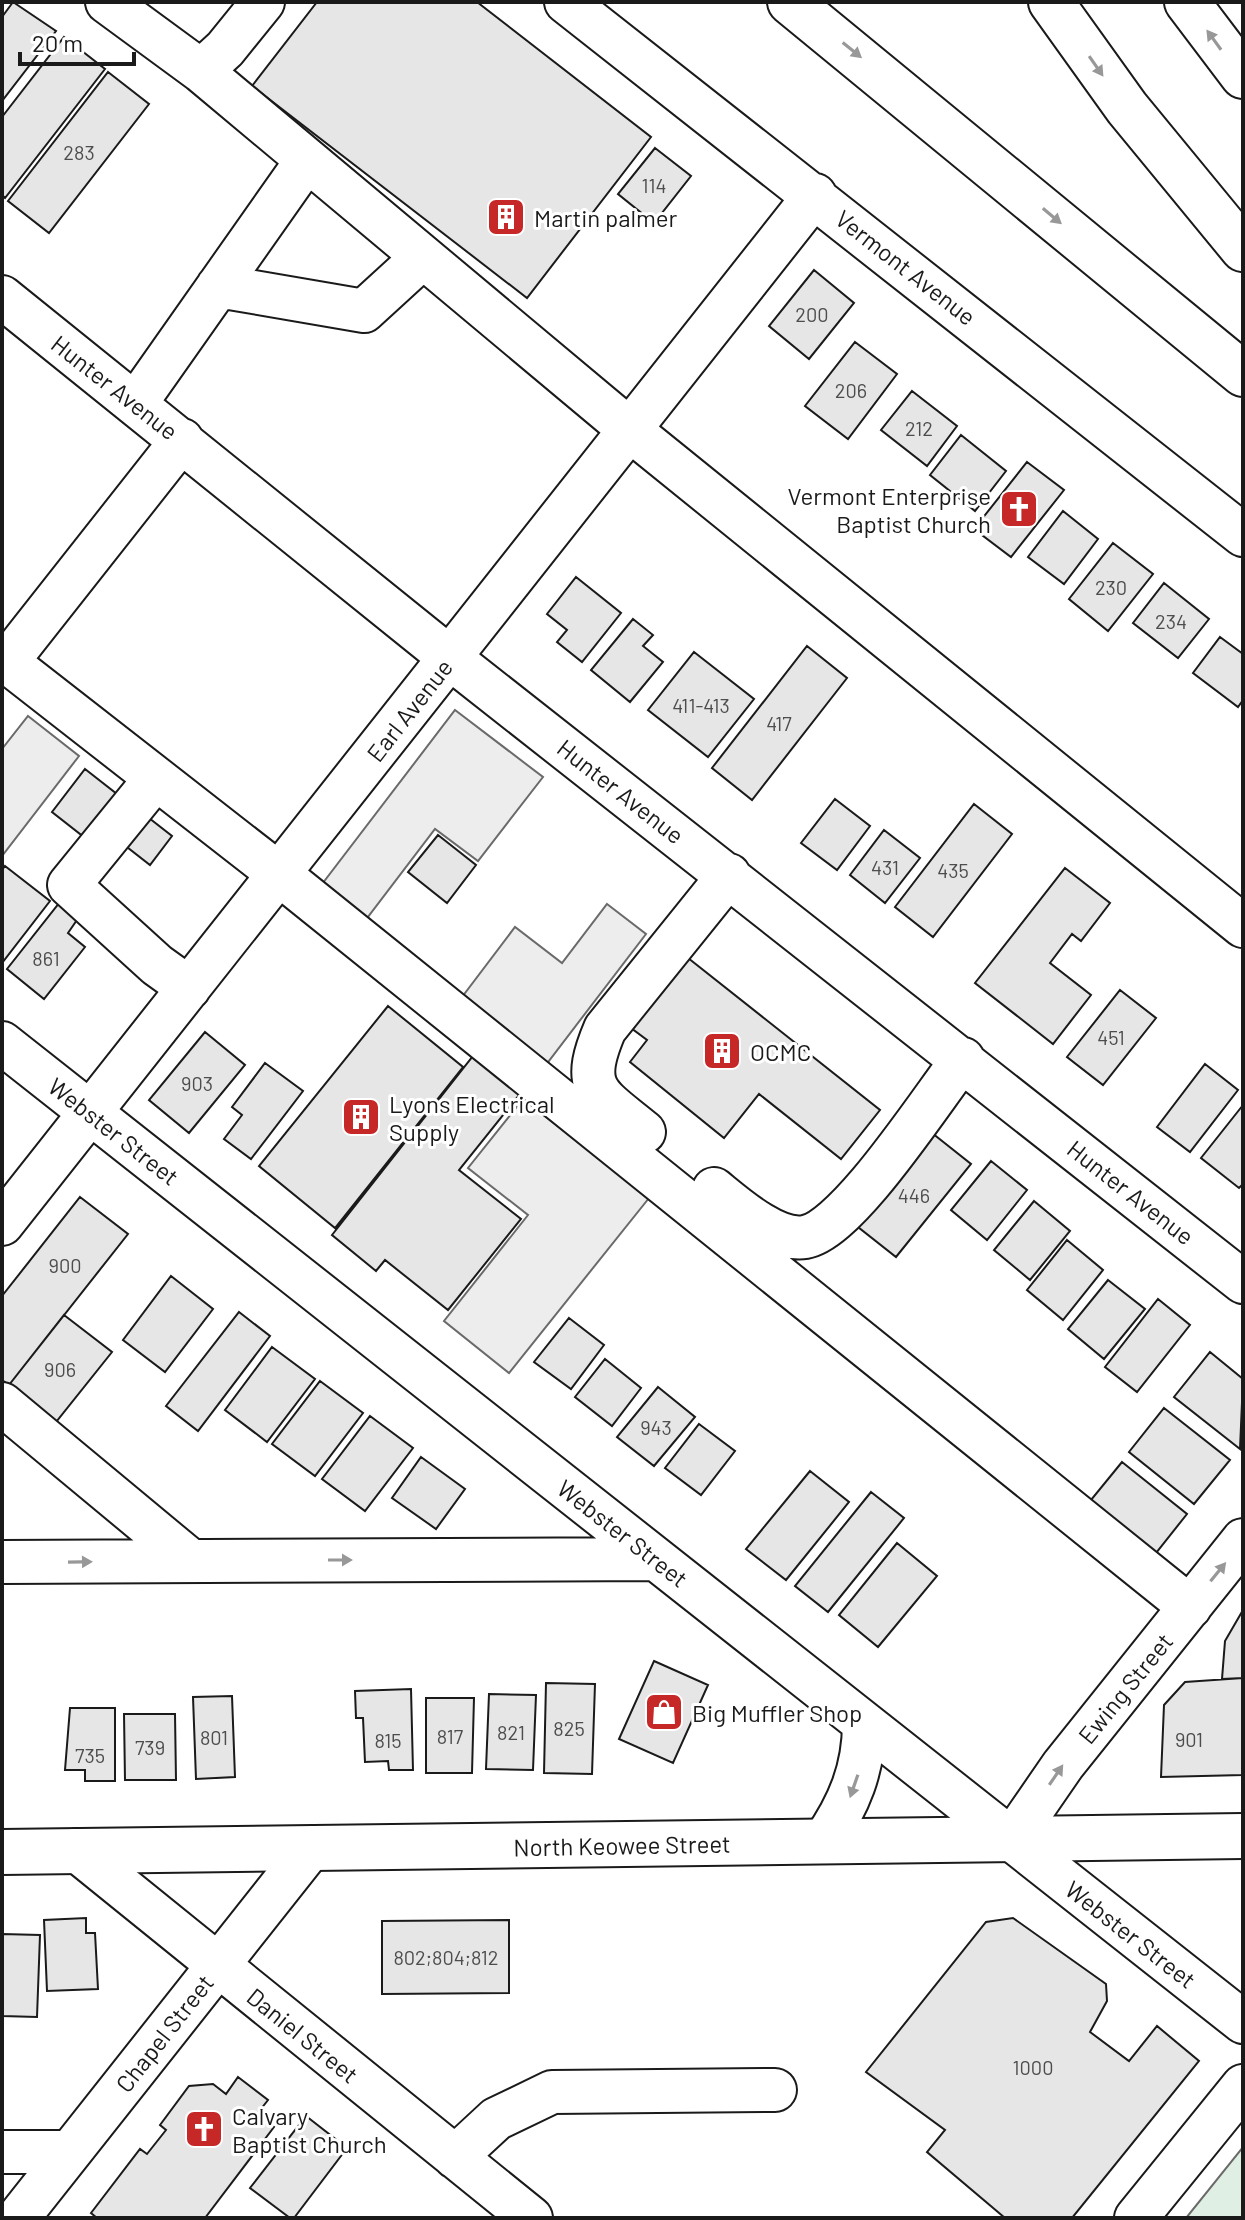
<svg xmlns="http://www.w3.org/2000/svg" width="1245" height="2220" font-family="Barlow,sans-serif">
  <rect width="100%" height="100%" fill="#fff"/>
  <path fill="#e0efe3" stroke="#6a6a6a" stroke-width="2" d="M1243 2147V2218H1186Z"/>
  <path fill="#ededed" stroke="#6a6a6a" stroke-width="2" d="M455 710 543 777 478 861 435 829 361 926 316 892Z
    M28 716 79 756 2 856V749Z
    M607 904 646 934 542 1070 456 1005 515 927 562 963Z
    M523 1099 649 1198 509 1373 444 1321 528 1215 468 1168Z"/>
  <path fill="#e6e6e6" stroke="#1a1a1a" stroke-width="2" d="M13 2 56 31 2 101V17Z
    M317 2H477L651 137 527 298 252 86Z
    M64 37 105 69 5 198 2 195V117Z
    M108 72 149 104 49 233 8 201Z
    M655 148 691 176 654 223 618 194Z
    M814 270 854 303 809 359 769 326Z
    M855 342 897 374 848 439 805 406Z
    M912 391 957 426 927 466 881 430Z
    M961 435 1006 471 975 511 930 475Z
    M1027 462 1064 490 1011 557 974 529Z
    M1063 511 1098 539 1064 584 1028 557Z
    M1113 543 1153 574 1108 631 1069 599Z
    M576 577 621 613 582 662 557 642 567 630 547 614Z
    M1164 583 1209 619 1178 658 1133 623Z
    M633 619 653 635 643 646 663 662 630 702 591 670Z
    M1220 637 1243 654V700L1238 707 1193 673Z
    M807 646 847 678 752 800 712 768Z
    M694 652 754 699 708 757 648 710Z
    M85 769 122 798 89 841 52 812Z
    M835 799 870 826 837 870 801 843Z
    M974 804 1012 834 933 937 895 907Z
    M140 811 172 836 150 865 118 840Z
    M884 830 920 858 885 903 850 875Z
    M438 835 476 865 447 903 408 872Z
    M5 866 50 901 2 963V870Z
    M1065 868 1110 903 1081 941 1072 934 1050 963 1091 995 1053 1044 975 983Z
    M60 902 79 917 68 933 85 947 44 999 7 969Z
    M683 954 880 1110 841 1159 759 1094 724 1138 630 1062 647 1040 627 1025Z
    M1120 990 1156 1018 1103 1085 1067 1057Z
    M388 1006 463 1067 335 1228 259 1166Z
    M205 1032 245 1065 189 1133 149 1100Z
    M473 1056 520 1094 459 1170 521 1219 448 1310 385 1260 376 1271 332 1235Z
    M265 1063 303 1091 251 1159 224 1139 242 1115 232 1107Z
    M1205 1064 1238 1090 1190 1152 1157 1127Z
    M1243 1105V1184L1239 1188 1201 1158Z
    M932 1133 971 1164 896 1257 858 1227Z
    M991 1161 1027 1190 987 1240 951 1210Z
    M80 1197 128 1234 9 1385 2 1380V1296Z
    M1034 1201 1070 1231 1030 1280 994 1250Z
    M1067 1240 1103 1270 1063 1320 1027 1290Z
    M171 1276 213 1309 165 1372 123 1340Z
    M1108 1280 1145 1309 1104 1359 1068 1329Z
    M1158 1299 1190 1325 1137 1392 1105 1367Z
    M239 1312 270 1336 198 1431 166 1406Z
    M64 1315 112 1352 56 1422 9 1385Z
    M569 1318 604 1345 571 1389 534 1362Z
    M272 1347 315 1379 267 1442 225 1410Z
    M1210 1352 1243 1379 1240 1449 1174 1397Z
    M605 1359 641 1388 612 1426 575 1397Z
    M320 1381 363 1413 315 1476 272 1444Z
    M658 1387 695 1417 654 1466 617 1437Z
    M1164 1408 1230 1460 1194 1504 1129 1452Z
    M370 1416 413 1448 365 1511 322 1479Z
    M699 1424 735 1451 701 1495 665 1468Z
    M421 1457 465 1489 436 1529 392 1498Z
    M1122 1462 1187 1514 1152 1558 1086 1506Z
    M810 1471 849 1502 786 1580 746 1549Z
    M871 1492 904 1518 828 1612 795 1586Z
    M897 1543 937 1576 878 1647 839 1615Z
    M1243 1610V1678L1222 1679 1225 1641Z
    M654 1661 708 1685 673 1763 619 1739Z
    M1243 1678V1775L1161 1777 1164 1705 1185 1682Z
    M546 1683 595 1684 592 1774 544 1773Z
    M411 1689 413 1770H389L388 1761 365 1762 363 1718H356L355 1691Z
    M489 1694 536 1695 533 1770 486 1769Z
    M232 1696 235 1777 196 1779 193 1697Z
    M426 1698H474L472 1773H426Z
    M70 1708H115V1781H85V1770H65Z
    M124 1714H175L176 1780H125Z
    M86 1918V1933H95L98 1989 47 1991 44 1920Z
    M1013 1918 1106 1984 1107 2001 1090 2032 1129 2061 1157 2026 1199 2061 1072 2218H1005L927 2152 945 2130 866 2072 986 1922Z
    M509 1920V1993L382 1994V1921Z
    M2 1934 40 1935 37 2017 2 2016Z
    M238 2077 268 2100 257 2114 274 2127 205 2218H97L91 2213 140 2149 147 2154 166 2130 160 2125 189 2086 213 2084 226 2094Z
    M306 2116 347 2148 294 2218H290L250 2188Z"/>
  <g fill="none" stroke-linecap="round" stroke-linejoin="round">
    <g stroke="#1a1a1a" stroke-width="46">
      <path id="minor" d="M107 2 201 71 630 430 1243 926
        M566 2 1243 535
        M201 71 225 49 263 2
        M218 286 364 311 423 257
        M2 297 450 658 1243 1282
        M136 403 307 160
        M2 658 279 874 1190 1607
        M7 662 182 440
        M156 778 69 885 157 965 189 988
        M2 1043 1243 2022
        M644 1132C598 1094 579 1090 605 1029L729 875
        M714 1189C735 1206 775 1242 805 1237 848 1230 933 1097 963 1059
        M2 1224 815 195
        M2 1404 191 1561
        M2 1562 656 1559
        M1012 1839 1063 1765 1243 1540
        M823 1842C849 1805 864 1769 864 1723
        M76 1850 531 2218
        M2 2152H70
        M455 2157 496 2119 552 2092 775 2090
        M18 2218 310 1849
        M1136 2218 1243 2086"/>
    </g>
    <g stroke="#1a1a1a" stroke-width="48">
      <path id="major" d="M2 1852 1243 1836"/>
    </g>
    <g stroke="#1a1a1a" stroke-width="48">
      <path id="highway" d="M790 2 1243 374
        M1051 2 1127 108 1243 249
        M1187 2 1243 76"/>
    </g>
    <use href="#minor" stroke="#fff" stroke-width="42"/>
    <use href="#major" stroke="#fff" stroke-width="44"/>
    <use href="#highway" stroke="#fff" stroke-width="44"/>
  </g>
  <defs><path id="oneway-solid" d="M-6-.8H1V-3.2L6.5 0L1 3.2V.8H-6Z" transform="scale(2)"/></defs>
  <g fill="#989898">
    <use href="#oneway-solid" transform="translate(1214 40) rotate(-126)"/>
    <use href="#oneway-solid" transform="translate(852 50) rotate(39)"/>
    <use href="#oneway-solid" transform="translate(1096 66) rotate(55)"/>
    <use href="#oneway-solid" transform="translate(1052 216) rotate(40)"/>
    <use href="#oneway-solid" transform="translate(340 1560)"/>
    <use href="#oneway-solid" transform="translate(80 1562) rotate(-1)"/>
    <use href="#oneway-solid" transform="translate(1218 1572) rotate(-51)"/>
    <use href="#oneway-solid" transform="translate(1056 1775) rotate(-56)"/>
    <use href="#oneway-solid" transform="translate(854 1786) rotate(109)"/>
  </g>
  <defs>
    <g id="building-square" transform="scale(2)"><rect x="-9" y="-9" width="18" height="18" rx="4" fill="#c62828" stroke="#fff"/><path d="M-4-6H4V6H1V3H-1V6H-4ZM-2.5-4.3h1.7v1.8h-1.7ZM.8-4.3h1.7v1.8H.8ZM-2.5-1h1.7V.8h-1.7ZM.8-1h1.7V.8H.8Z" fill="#fff"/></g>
    <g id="church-square" transform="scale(2)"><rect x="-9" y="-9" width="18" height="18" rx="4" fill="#c62828" stroke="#fff"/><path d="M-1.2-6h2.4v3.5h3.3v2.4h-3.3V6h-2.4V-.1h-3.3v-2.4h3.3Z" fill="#fff"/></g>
    <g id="shop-square" transform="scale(2)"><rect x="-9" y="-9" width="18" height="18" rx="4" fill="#c62828" stroke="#fff"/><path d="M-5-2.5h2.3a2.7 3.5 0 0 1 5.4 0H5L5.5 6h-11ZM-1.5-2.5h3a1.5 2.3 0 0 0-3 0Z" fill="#fff"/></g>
  </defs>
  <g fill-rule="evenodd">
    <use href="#building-square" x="506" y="217"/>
    <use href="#church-square" x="1019" y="509"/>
    <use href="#building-square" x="722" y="1051"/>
    <use href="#building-square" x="361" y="1117"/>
    <use href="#shop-square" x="664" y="1712"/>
    <use href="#church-square" x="204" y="2129"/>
  </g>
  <g text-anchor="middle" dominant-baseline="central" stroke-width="6" stroke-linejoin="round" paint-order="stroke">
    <g font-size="20" fill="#4d4d4d">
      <text x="79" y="152">283</text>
      <text x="654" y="185">114</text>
      <text x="812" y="314">200</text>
      <text x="851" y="390">206</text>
      <text x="919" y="428">212</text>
      <text x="1111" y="587">230</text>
      <text x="1171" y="621">234</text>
      <text x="701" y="705">411-413</text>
      <text x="779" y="723">417</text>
      <text x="885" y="867">431</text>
      <text x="953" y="870">435</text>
      <text x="46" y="958">861</text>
      <text x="1111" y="1037">451</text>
      <text x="197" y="1083">903</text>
      <text x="914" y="1195">446</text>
      <text x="65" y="1265">900</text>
      <text x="60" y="1369">906</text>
      <text x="656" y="1427">943</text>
      <text x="569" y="1728">825</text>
      <text x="511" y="1732">821</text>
      <text x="450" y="1736">817</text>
      <text x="214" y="1737">801</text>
      <text x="1189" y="1739">901</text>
      <text x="388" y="1740">815</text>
      <text x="150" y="1747">739</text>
      <text x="90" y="1755">735</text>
      <text x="446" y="1957">802;804;812</text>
      <text x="1033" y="2067">1000</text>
    </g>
    <g font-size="24" fill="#1a1a1a" stroke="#fff" text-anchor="start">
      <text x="534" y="217">Martin palmer</text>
      <text x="991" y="495" text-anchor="end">Vermont Enterprise<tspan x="991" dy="28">Baptist Church</tspan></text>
      <text x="750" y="1051">OCMC</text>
      <text x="389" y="1103">Lyons Electrical<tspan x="389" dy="28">Supply</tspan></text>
      <text x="692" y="1712">Big Muffler Shop</text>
      <text x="232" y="2115">Calvary<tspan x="232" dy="28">Baptist Church</tspan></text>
    </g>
    <g font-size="24" fill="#1a1a1a" stroke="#fff">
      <text transform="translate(906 267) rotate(38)">Vermont Avenue</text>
      <text transform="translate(115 387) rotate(38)">Hunter Avenue</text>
      <text transform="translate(409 710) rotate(-52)">Earl Avenue</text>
      <text transform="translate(621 791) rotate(38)">Hunter Avenue</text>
      <text transform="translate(114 1131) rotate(38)">Webster Street</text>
      <text transform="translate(1131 1192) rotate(38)">Hunter Avenue</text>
      <text transform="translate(623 1533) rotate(38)">Webster Street</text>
      <text transform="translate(1125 1688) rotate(-51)">Ewing Street</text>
      <text transform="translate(622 1845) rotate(-1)">North Keowee Street</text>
      <text transform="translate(1131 1934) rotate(38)">Webster Street</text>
      <text transform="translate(164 2033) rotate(-52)">Chapel Street</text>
      <text transform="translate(303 2035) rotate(39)">Daniel Street</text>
    </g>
  </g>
  <rect width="1245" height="2220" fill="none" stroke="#1a1a1a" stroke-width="8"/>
  <path d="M20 52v12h114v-12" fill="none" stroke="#1a1a1a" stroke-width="4"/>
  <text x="32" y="52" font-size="24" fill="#1a1a1a" stroke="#ffffff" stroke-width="6" paint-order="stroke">20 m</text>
</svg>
